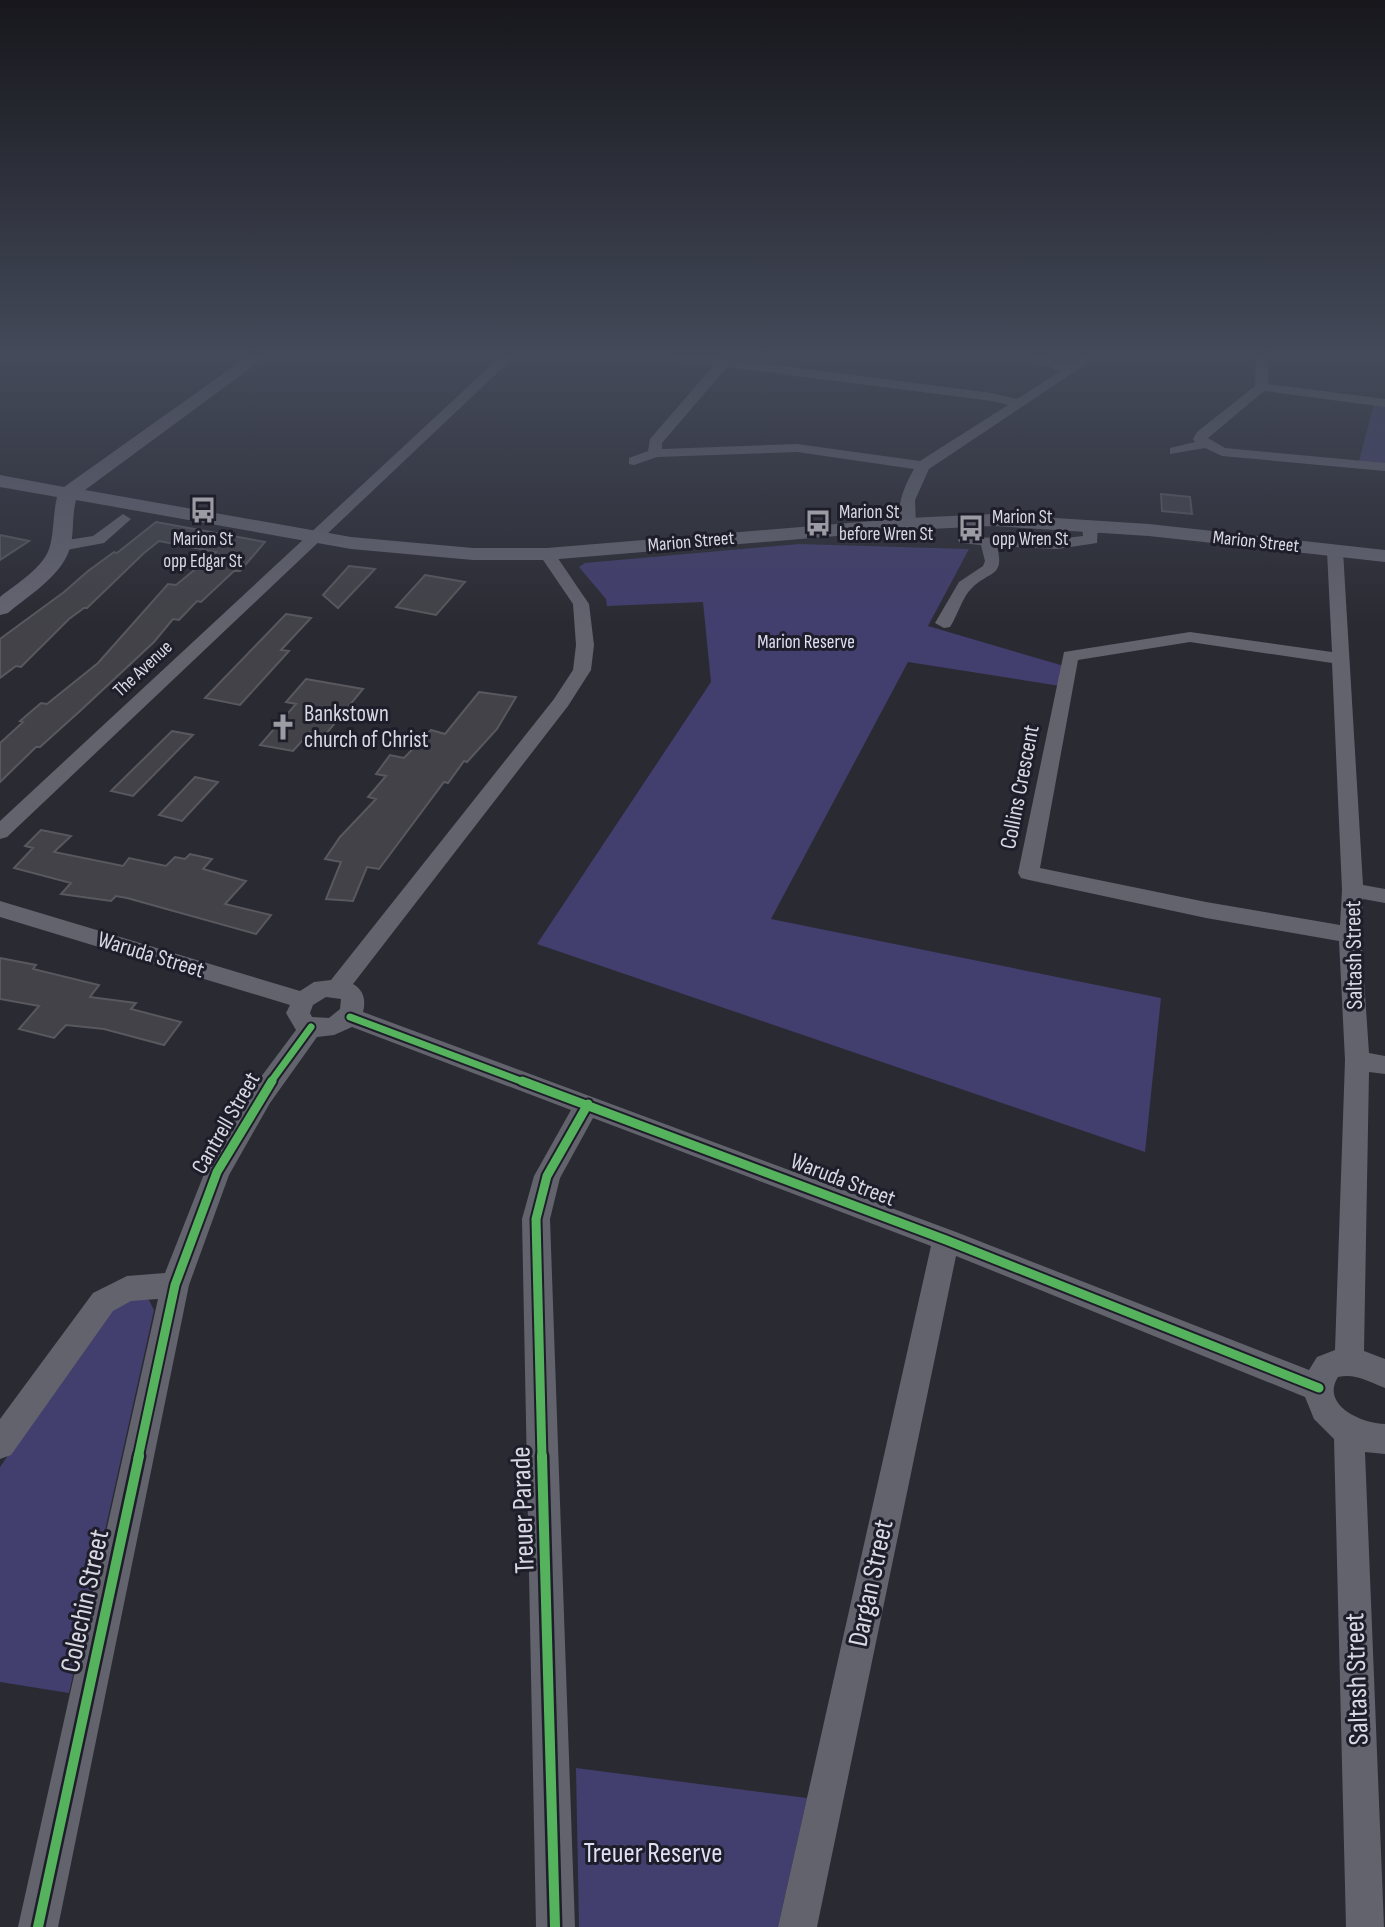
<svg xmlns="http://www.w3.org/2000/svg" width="1385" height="1927" font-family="'Sofia Sans Condensed',sans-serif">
  <rect width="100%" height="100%" fill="#2a2a32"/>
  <path fill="#423e6e" d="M1374 404 1385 406V464L1359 461Z
    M799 544 969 549 928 626 1064 666 1060 686 908 662 771 919 1161 998 1145 1152 537 944 711 682 703 602 607 606 606 599 579 567 585 563Z
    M123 1297 149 1300 154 1310 69 1693 0 1682V1467L110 1309Z
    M576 1768 807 1798 778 1927H579Z"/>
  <path fill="#424248" stroke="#58585e" stroke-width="2" d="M1161 494 1190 497 1192 514 1162 511Z
    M156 522 265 542 240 571H234L201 602 197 601 179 620 173 619 154 642 80 711 40 747H36L0 782V743L23 722 20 721 41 703 47 704 98 663 168 584 176 585 216 552 159 541 144 553 87 608H84L69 619 21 667 16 666 0 678V639L64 592 88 571 114 552 117 553Z
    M0 535 29 541 0 560Z
    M349 566 375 569 338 608 323 595Z
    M425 575 465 582 436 615 396 607Z
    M286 614 311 618 281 650 289 651 240 705 205 698Z
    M306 679 363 689 326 734 310 732 293 751 260 745 296 704 286 702Z
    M479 692 516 697 497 729 467 762 464 761 448 783 444 782 379 869 367 867 353 901 326 899 341 862 325 859 340 837 376 799 368 797 386 776 376 774 390 755 404 758 431 730 445 734Z
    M172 731 193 735 133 796 111 791Z
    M195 777 218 782 182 821 159 815Z
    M41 830 71 836 54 852 123 866 129 858 166 866 175 857 185 859 190 854 212 859 203 869 246 881 225 904 271 915 256 934 127 898 116 896 111 901 61 894 71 883 14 868 33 848 25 846Z
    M0 958 36 965 33 969 99 985 90 997 136 1003 131 1009 181 1022 164 1045 104 1029 66 1025 54 1038 19 1029 39 1006 0 999Z"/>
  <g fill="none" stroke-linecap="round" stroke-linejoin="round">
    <path fill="#63636e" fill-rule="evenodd" d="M501 356H515L7 837 0 839V821Z
      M667 356H706L992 393 1017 399 1061 371 1020 356H1041L1069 365 1083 356H1098L929 469 915 500 916 524 908 529 900 524C897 503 904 487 914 469L797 452 657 457 634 465 629 464V458L648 451 650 439 714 365 673 360ZM727 367 992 401 1008 405 920 461 797 444 662 449V443Z
      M1256 356H1268V384L1385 399V407L1264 391 1208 438 1225 448 1385 463V471L1222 456 1205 448 1170 454V448L1195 442 1193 439 1197 432 1255 386Z
      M123 514 131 519 104 543 61 551 53 546 61 541 93 536Z
      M1090 520 1098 525 1097 543 1057 549 997 546C1005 578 990 570 972 588 962 597 958 615 950 627L944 628 935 623 959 582 983 566 985 561 981 545 960 543 958 540 960 537 1057 539 1083 536 1082 525Z
      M1335 546 1343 551 1363 885 1385 889V903L1363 899 1361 935 1369 1053 1385 1056V1074L1369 1072 1364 1351 1385 1359V1388C1369 1382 1356 1373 1338 1377 1320 1405 1362 1424 1385 1424V1454L1365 1452 1384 1927H1346L1334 1439 1314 1419 1305 1397 956 1256 817 1927H778L931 1246 593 1118 560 1178 550 1219 575 1927H536L522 1219 534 1176 571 1110 352 1027 334 1035 317 1037 270 1103 229 1175 189 1285 58 1927H18L158 1299 131 1301 113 1311 11 1455 0 1459V1419L93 1293 127 1276 165 1273 208 1164 252 1089 296 1030 286 1013 290 1005 0 917V901L300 991 314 982 331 980 554 699 573 670 576 645 573 604 539 554 541 551H553L589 604 594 645 591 670 568 706 353 984C364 990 366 1001 363 1012L956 1232 1309 1370 1317 1357 1335 1350 1345 1060 1339 941 1206 918 1029 880 1021 878 1018 873 1064 652 1190 632 1332 652 1327 551ZM1190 642 1332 663 1342 890 1340 925 1206 902 1040 868 1078 660ZM326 997 341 999 340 1009 329 1018 312 1017 310 1013 313 1005Z"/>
    <path fill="#656471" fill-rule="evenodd" d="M248 356H267L85 490 351 537 473 548H547L908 518 993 514 1149 524 1385 550V562L1149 536 993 526 908 530 547 560H473L351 549 76 500C72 515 74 530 71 544 65 574 29 595 8 613L0 615V597C17 583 44 568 50 546 54 532 53 513 57 497L0 487V475L64 487Z"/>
    <g stroke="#1e1d2a" stroke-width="11">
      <path id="cycleway-far2" d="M350 1017 526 1083
        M270 1083 311 1027"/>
    </g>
    <g stroke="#1e1d2a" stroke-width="13">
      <path id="cycleway-far1" d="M522 1081 946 1240 1319 1388
        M138 1458 175 1285 217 1172 272 1081
        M542 1458 536 1219 547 1176 588 1104"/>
    </g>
    <g stroke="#1e1d2a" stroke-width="15">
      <path id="cycleway" d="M542 1456 555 1927
        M38 1927 139 1456"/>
    </g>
    <use href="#cycleway-far2" stroke="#56b35d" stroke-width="7"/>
    <use href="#cycleway-far1" stroke="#56b35d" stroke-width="9"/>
    <use href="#cycleway" stroke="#56b35d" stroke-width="10"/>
  </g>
  <linearGradient id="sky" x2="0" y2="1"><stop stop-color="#17171c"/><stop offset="0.57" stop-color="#444a5a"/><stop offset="1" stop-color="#444a5a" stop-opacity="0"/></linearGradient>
  <rect width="1385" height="626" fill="url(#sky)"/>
  <defs>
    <g id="bus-bare" transform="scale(2.1)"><path d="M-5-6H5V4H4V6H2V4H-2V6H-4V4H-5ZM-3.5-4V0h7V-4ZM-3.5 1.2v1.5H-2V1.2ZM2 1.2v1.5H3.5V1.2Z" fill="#9b9ba4" stroke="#1e1d2a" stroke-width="2.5" paint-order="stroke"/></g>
    <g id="church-bare" transform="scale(2.1)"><path d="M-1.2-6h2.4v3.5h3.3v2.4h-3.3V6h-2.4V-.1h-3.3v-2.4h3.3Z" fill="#9b9ba4" stroke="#1e1d2a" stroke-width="2.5" paint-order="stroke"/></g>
  </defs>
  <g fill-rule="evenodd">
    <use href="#bus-bare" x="203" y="510"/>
    <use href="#bus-bare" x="818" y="523"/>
    <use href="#bus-bare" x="971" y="528"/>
    <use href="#church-bare" x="283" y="727"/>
  </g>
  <g text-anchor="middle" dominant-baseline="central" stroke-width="6" stroke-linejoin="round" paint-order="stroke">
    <g font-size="19" fill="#d8d8e2" stroke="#1e1d2a" text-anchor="start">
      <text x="839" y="512">Marion St<tspan x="839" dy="22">before Wren St</tspan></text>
      <text x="992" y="517">Marion St<tspan x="992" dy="22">opp Wren St</tspan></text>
      <text x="203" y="539" text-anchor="middle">Marion St<tspan x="203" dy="22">opp Edgar St</tspan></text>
    </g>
    <g font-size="19" fill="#d8d8e2" stroke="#1e1d2a">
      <text transform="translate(691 542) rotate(-5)">Marion Street</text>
      <text transform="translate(1256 542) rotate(6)">Marion Street</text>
      <text transform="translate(143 669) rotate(-43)">The Avenue</text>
    </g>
    <g font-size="19" fill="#dfdff5" stroke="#1e1d2a">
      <text x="806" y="642">Marion Reserve</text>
    </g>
    <g font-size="23" fill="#d8d8e2" stroke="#1e1d2a" text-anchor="start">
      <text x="304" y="714">Bankstown<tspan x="304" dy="26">church of Christ</tspan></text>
    </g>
    <g font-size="23" fill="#d8d8e2" stroke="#1e1d2a">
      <text transform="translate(1020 787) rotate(-79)">Collins Crescent</text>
      <text transform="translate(151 955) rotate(17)">Waruda Street</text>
      <text transform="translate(1354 955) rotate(-91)">Saltash Street</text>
      <text transform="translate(226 1123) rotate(-60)">Cantrell Street</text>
      <text transform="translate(843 1180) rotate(21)">Waruda Street</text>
    </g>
    <g font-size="28" fill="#d8d8e2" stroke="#1e1d2a">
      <text transform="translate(523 1510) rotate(-92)">Treuer Parade</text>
      <text transform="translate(871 1583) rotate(-78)">Dargan Street</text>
      <text transform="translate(85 1601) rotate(-78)">Colechin Street</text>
      <text transform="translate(1357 1679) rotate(-92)">Saltash Street</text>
    </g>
    <g font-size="28" fill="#dfdff5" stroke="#1e1d2a">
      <text x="653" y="1853">Treuer Reserve</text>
    </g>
  </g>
</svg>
